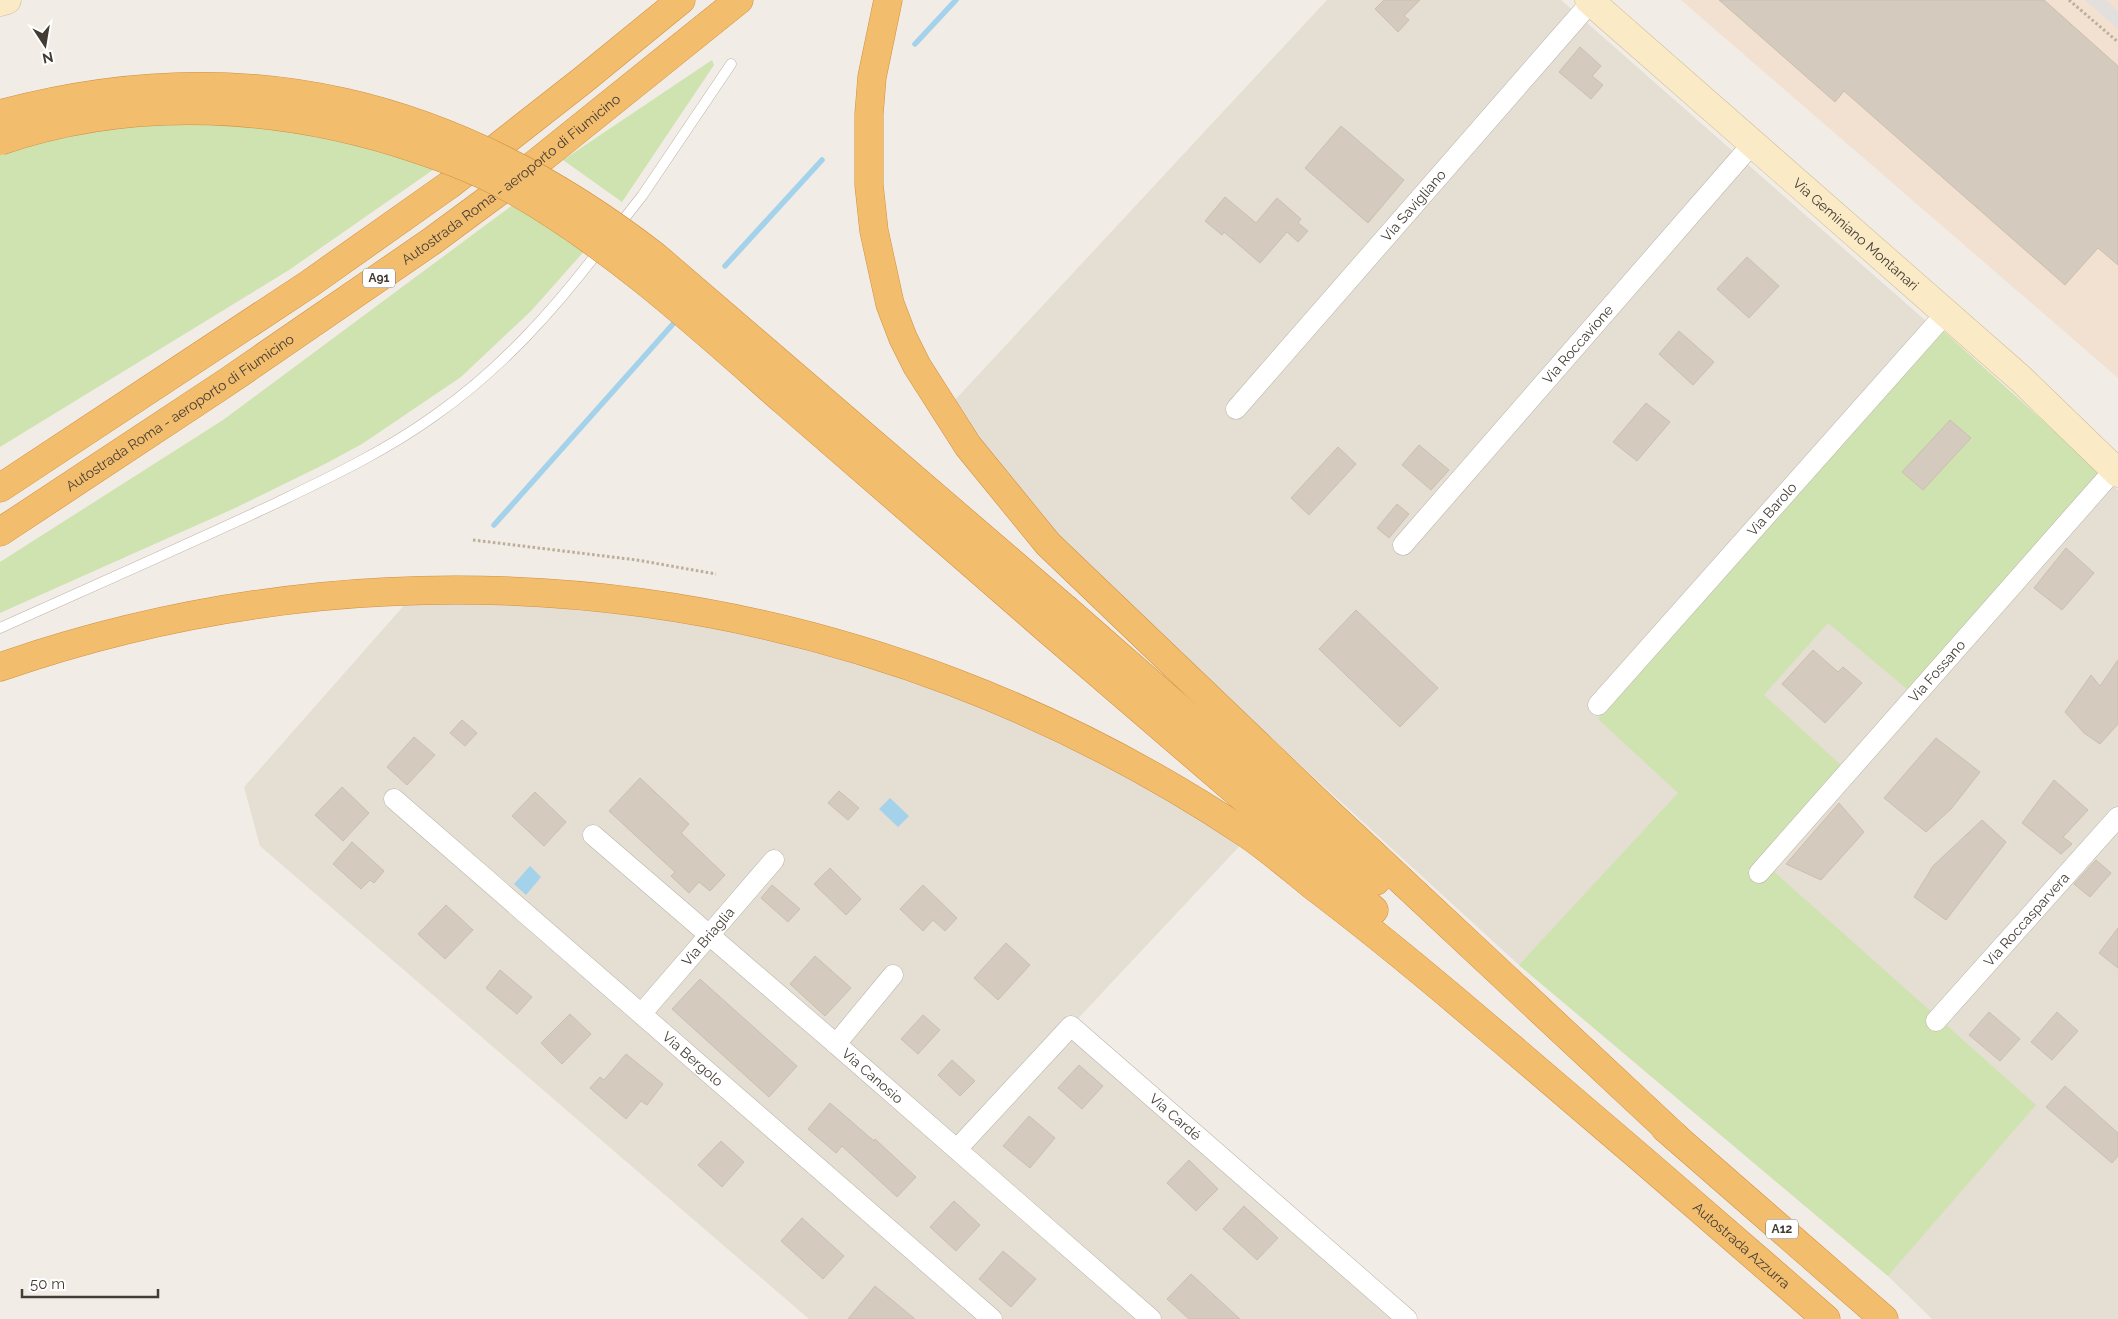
<svg xmlns="http://www.w3.org/2000/svg" width="2118" height="1319" font-family="Raleway,sans-serif">
  <rect width="100%" height="100%" fill="#f1ece5"/>
  <path fill="#e4ded3" d="M1327 0H1561L2118 490V1319H1932L1888 1276 1519 965 1136 614 1058 538 1006 480 953 402Z
    M422 585 559 593 930 673 1249 836 1071 1026 1398 1319H809L260 846 244 787Z"/>
  <path fill="#f2e1d1" d="M1681 0H2118V378Z"/>
  <path fill="#cfe3b0" d="M712 60 714 65 622 202 563 160Z
    M169 119 319 130 440 165 289 270 0 447V151L53 135Z
    M514 204 587 248 531 311 461 377 362 444 323 465 233 509 0 613V562L223 420Z
    M1940 328 2100 472 1908 690 1828 623 1764 695 1842 766 1762 861 2036 1105 1888 1276 1519 965 1678 793 1598 719Z"/>
  <path fill="#e2dfdd" d="M2085 0H2106L2118 11V29Z"/>
  <path fill="#a4d2ea" d="M890 798 909 816 898 827 879 809Z
    M530 866 541 877 526 895 514 884Z"/>
  <g fill="none" stroke-linecap="round" stroke-linejoin="round">
    <path stroke="#a4d2ea" stroke-width="5.5" d="M915 44 956 0
      M725 266 822 160
      M494 525 673 324"/>
  </g>
  <path fill="#d4cabe" stroke="#ccbeaf" d="M1384 0H1420L1404 16 1409 20 1398 32 1375 9Z
    M1719 0H2044L2118 66V265L2098 248 2065 285 1844 91 1835 102Z
    M1580 47 1601 66 1592 76 1603 85 1591 99 1559 72Z
    M1341 126 1404 180 1368 223 1305 168Z
    M1225 197 1256 223 1277 198 1301 219 1298 223 1308 231 1298 242 1287 232 1260 263 1224 232 1222 235 1205 221Z
    M1747 257 1779 286 1749 318 1717 289Z
    M1679 331 1714 362 1693 385 1659 354Z
    M1646 403 1670 422 1637 461 1613 442Z
    M1950 420 1971 438 1923 490 1902 472Z
    M1419 445 1449 470 1431 490 1402 465Z
    M1338 447 1356 464 1309 515 1291 498Z
    M1397 504 1409 514 1389 538 1377 528Z
    M2066 548 2094 573 2062 610 2034 588Z
    M1356 610 1438 688 1400 727 1319 649Z
    M1813 650 1838 672 1843 667 1862 683 1825 723 1782 684Z
    M2118 660V724L2100 744 2084 733 2065 712 2091 675 2100 686Z
    M462 720 477 733 465 746 450 733Z
    M414 737 435 755 407 785 387 767Z
    M1936 738 1980 772 1951 809 1926 832 1884 798Z
    M640 778 689 824 681 833 725 875 710 891 699 882 689 893 671 876 675 872 609 811Z
    M2054 780 2088 810 2063 837 2072 844 2061 854 2022 823Z
    M342 787 369 813 343 841 315 815Z
    M839 791 859 808 848 820 828 803Z
    M535 792 566 822 544 846 512 816Z
    M1839 803 1864 832 1821 880 1786 864Z
    M1982 820 2006 842 1946 920 1914 897 1933 866Z
    M352 842 384 871 374 883 370 880 361 889 333 864Z
    M2096 860 2111 873 2090 897 2074 884Z
    M830 868 861 899 846 915 814 884Z
    M772 885 800 909 788 922 761 898Z
    M923 885 957 918 945 931 933 920 923 931 900 909Z
    M446 905 473 930 445 959 418 934Z
    M2118 928V968L2099 953Z
    M1006 943 1030 965 998 1000 974 978Z
    M815 956 851 988 825 1016 790 984Z
    M500 970 532 997 517 1014 486 988Z
    M700 979 797 1066 769 1097 672 1009Z
    M1989 1012 2020 1039 2000 1061 1969 1035Z
    M2057 1012 2078 1031 2052 1060 2031 1042Z
    M570 1014 591 1034 562 1064 541 1043Z
    M923 1015 940 1030 918 1054 901 1039Z
    M626 1054 663 1084 647 1105 641 1101 626 1119 590 1088 600 1077 604 1080Z
    M952 1060 975 1081 960 1096 938 1075Z
    M1079 1065 1103 1086 1082 1109 1058 1088Z
    M2065 1086 2118 1133V1156L2112 1163 2046 1107Z
    M830 1103 874 1141 875 1139 916 1177 897 1197 842 1146 836 1153 808 1129Z
    M1029 1116 1055 1138 1030 1168 1003 1146Z
    M721 1141 744 1162 722 1187 698 1165Z
    M1189 1160 1218 1189 1196 1211 1167 1183Z
    M954 1201 980 1225 956 1251 930 1227Z
    M1244 1206 1278 1238 1257 1260 1223 1229Z
    M802 1218 844 1256 823 1279 781 1241Z
    M1003 1251 1036 1279 1011 1307 979 1279Z
    M1191 1274 1240 1319H1189L1167 1299Z
    M875 1286 915 1319H848Z"/>
  <g fill="none" stroke-linecap="round" stroke-linejoin="round">
    <g stroke="#bbb3a8" stroke-width="11">
      <path id="lane" d="M616 229 642 196 731 64
        M0 628C91 587 182 547 272 505 328 478 384 452 434 416 500 370 553 311 601 248"/>
    </g>
    <g stroke="#bbb3a8" stroke-width="21">
      <g id="street">
        <path id="s1" d="M1236 409 1591 2"/>
        <path id="s2" d="M1403 545 1753 143"/>
        <path id="s3" d="M1598 705 1946 313"/>
        <path id="s4" d="M394 799 992 1319"/>
        <path id="s5" d="M593 835 836 1044 1151 1319"/>
        <path id="s6" d="M1759 873 2114 470"/>
        <path id="s7" d="M642 1013 774 860"/>
        <path id="s8" d="M1936 1021 2118 817"/>
        <path d="M836 1044 893 975"/>
        <path id="s9" d="M957 1149 1071 1026 1407 1319"/>
      </g>
    </g>
    <g stroke="#cebb97" stroke-width="29">
      <g id="secondary">
        <path id="s10" d="M1589 0 2021 379 2118 473"/>
        <path d="M0 2 7 0"/>
      </g>
    </g>
    <g stroke="#d1903f" stroke-width="29">
      <g id="highway">
        <path d="M888 0 872 77 869 114V185L874 231 890 304 903 338 917 366 968 446 1048 544 1328 812 1679 1140"/>
        <path d="M0 488 309 284 449 185 583 80 681 0"/>
        <path id="s11" d="M0 532 227 382 432 241 520 176 739 0"/>
        <path d="M1067 610 1376 881"/>
        <path d="M1049 631 1374 910"/>
        <path id="s12" d="M0 667C422 521 876 586 1247 834 1269 849 1291 868 1312 885 1370 929 1426 975 1481 1022 1597 1120 1712 1219 1826 1319"/>
        <path d="M1665 1128 1884 1319"/>
      </g>
    </g>
    <path stroke="#bcae9a" stroke-width="3" stroke-dasharray="2.5 2.5" stroke-linecap="butt" d="M2069 0 2118 42
      M473 540 637 560 716 574"/>
    <use href="#lane" stroke="#fff" stroke-width="10"/>
    <use href="#street" stroke="#fff" stroke-width="20"/>
    <use href="#secondary" stroke="#faeac5" stroke-width="28"/>
    <use href="#highway" stroke="#f3bd6e" stroke-width="28"/>
    <g stroke="#d1903f" stroke-width="29" stroke-linecap="butt">
      <path id="highway-bridge" d="M0 114C245 48 456 102 655 256L1067 610
        M0 141C135 95 284 104 417 149 450 160 483 173 513 190 613 247 698 325 784 401 873 478 961 554 1049 631"/>
    </g>
    <use href="#highway-bridge" stroke="#f3bd6e" stroke-width="28"/>
  </g>
  <g text-anchor="middle" dominant-baseline="central" stroke-width="4.5" stroke-linejoin="round" paint-order="stroke">
    <g fill="#fff" stroke="#7b7672" stroke-width="1">
      <rect x="363" y="268.5" width="32" height="19" rx="4"/>
      <rect x="1766" y="1219.5" width="32" height="19" rx="4"/>
    </g>
    <g font-size="12" font-weight="bold" fill="#433c35">
      <text x="379" y="278">A91</text>
      <text x="1782" y="1229">A12</text>
    </g>
    <g font-size="14" fill="#433c35" stroke="#fff">
      <text stroke="none"><textPath href="#s11" startOffset="621">Autostrada Roma - aeroporto di Fiumicino</textPath></text>
      <text stroke="none"><textPath href="#s1" startOffset="270">Via Savigliano</textPath></text>
      <text stroke="none"><textPath href="#s10" startOffset="355">Via Geminiano Montanari</textPath></text>
      <text stroke="none"><textPath href="#s2" startOffset="266">Via Roccavione</textPath></text>
      <text stroke="none"><textPath href="#s11" startOffset="216">Autostrada Roma - aeroporto di Fiumicino</textPath></text>
      <text stroke="none"><textPath href="#s3" startOffset="262">Via Barolo</textPath></text>
      <text stroke="none"><textPath href="#s6" startOffset="269">Via Fossano</textPath></text>
      <text stroke="none"><textPath href="#s8" startOffset="136">Via Roccasparvera</textPath></text>
      <text stroke="none"><textPath href="#s7" startOffset="101">Via Briaglia</textPath></text>
      <text stroke="none"><textPath href="#s4" startOffset="396">Via Bergolo</textPath></text>
      <text stroke="none"><textPath href="#s5" startOffset="369">Via Canosio</textPath></text>
      <text stroke="none"><textPath href="#s9" startOffset="306">Via Cardé</textPath></text>
      <text stroke="none"><textPath href="#s12" startOffset="1948">Autostrada Azzurra</textPath></text>
    </g>
  </g>
  <g transform="translate(45 45) rotate(168)" stroke="#ffffff" stroke-width="4" paint-order="stroke">
  <path d="M0-4L9 19L0 12L-9 19Z" fill="#433c35"/>
  <text y="-8" font-size="14" font-weight="bold" text-anchor="middle" fill="#433c35">N</text>
  </g>
  <path d="M22 1289v8h136v-8" fill="none" stroke="#433c35" stroke-width="2.5"/>
  <text x="30" y="1289" font-size="15" fill="#433c35" stroke="#ffffff" stroke-width="4" paint-order="stroke">50 m</text>
</svg>
